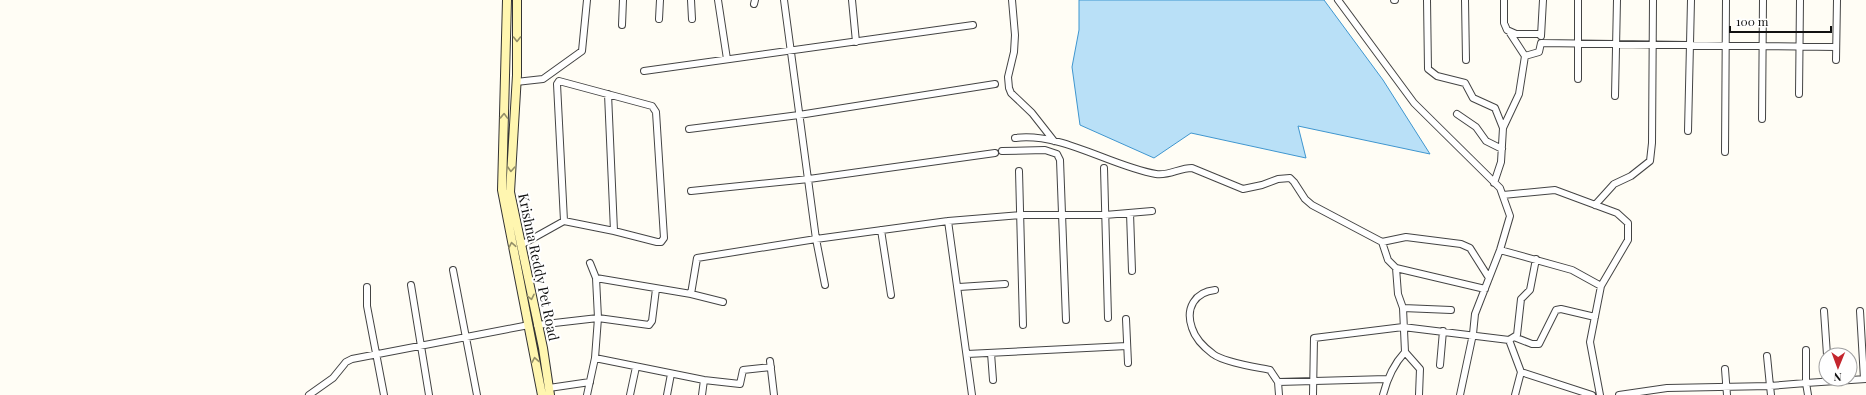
<svg xmlns="http://www.w3.org/2000/svg" width="1866" height="395" font-family="'Playfair Display',serif">
  <rect width="100%" height="100%" fill="#fffdf5"/>
  <path fill="#b9e0f7" stroke="#3f96cf" d="M1079 0H1324L1383 80 1430 154 1298 126 1306 158 1191 133 1154 158 1080 125 1072 67 1079 30Z"/>
  <g fill="none" stroke-linecap="round" stroke-linejoin="round">
    <g stroke="#444" stroke-width="8">
      <path id="street" d="M691 0 692 19
        M718 0 727 59
        M784 0 816 239 825 285
        M852 0 856 42
        M1012 0 1015 35 1014 52 1008 77 1009 88 1011 93 1032 113 1054 141
        M1338 0 1414 103 1500 188 1510 216 1500 250 1475 314 1473 334 1460 395
        M1394 0H1395
        M1427 0 1428 69 1437 76 1465 83 1473 98 1495 108 1503 128
        M1465 0 1466 60
        M1504 0V23L1507 30 1516 34H1541
        M754 4 755 0
        M659 19 660 0
        M622 25 623 0
        M1510 33 1525 56
        M1541 36 1543 0
        M1836 60 1837 0
        M644 71 973 25
        M1578 79V0
        M516 82 543 79 582 51 587 0
        M608 94 614 231
        M1799 94 1800 0
        M1615 96 1617 0
        M1457 114 1476 127 1486 141 1502 149
        M1762 119 1763 0
        M689 129 799 115 995 84
        M1688 131 1691 0
        M1015 138C1062 132 1110 166 1156 174 1169 176 1179 168 1192 168L1243 189 1262 185 1278 179 1290 178 1294 182 1305 199 1312 205 1382 242 1406 237 1461 244 1470 248 1489 278
        M1002 151 1045 150 1057 154 1060 160 1066 320
        M1725 152 1726 0
        M1104 168 1108 318
        M1019 171 1023 325
        M1494 183 1501 162 1503 128 1519 94 1525 56 1539 52 1541 43 1836 47
        M691 191 809 179 995 153
        M1503 195 1555 190 1617 213 1628 223V240L1601 286 1590 342 1600 395
        M1595 205 1614 184 1631 176 1650 161 1652 143 1653 0
        M1130 213 1132 271
        M948 221 972 395
        M881 230 891 295
        M1382 242 1388 260 1396 268 1485 289
        M521 245 564 221 614 231 657 242H661L664 238 656 112 652 106 559 81 557 84 564 221
        M1500 250 1572 270 1601 286
        M590 263 596 278
        M453 270 477 395
        M411 285 429 395
        M367 287V306L384 395
        M959 287 1005 284
        M1215 290C1195 292 1185 308 1192 328 1195 338 1205 348 1213 354 1223 362 1256 367 1270 370L1278 382 1279 395
        M691 294 697 258 816 239 948 221 1020 215H1105L1152 211
        M1403 308 1451 310
        M1824 311 1827 355
        M1860 311 1864 379
        M1126 319 1128 363
        M537 325 598 318 596 278 691 294 723 302
        M1514 337 1532 344H1539L1556 310 1561 309 1595 317
        M1806 350V383L1866 379
        M1405 352 1420 369 1419 395
        M991 353 993 380
        M967 354 1127 346
        M595 358 598 318 649 325 652 321 656 289
        M770 361 774 395
        M1440 365 1443 331
        M1725 369 1727 395
        M1521 372 1592 395
        M1278 382 1387 379
        M549 388 590 382
        M309 395 333 378 346 362 352 359 529 325
        M587 395 595 358 704 380 740 384 743 370 771 367
        M630 395 636 367
        M667 395 671 374
        M702 395 704 380
        M1313 395 1314 338 1403 327 1509 340
        M1383 395C1387 379 1393 365 1405 352L1403 308 1398 294 1396 268
        M1515 395 1521 372 1509 340 1517 335 1521 299 1530 290 1536 259
        M1619 395 1667 388 1770 386 1767 356
        M1771 395 1770 386 1806 383 1808 395"/>
    </g>
    <g stroke="#333" stroke-width="10">
      <path id="secondary" d="M507 0 502 190 542 395
        M517 0V75L510 192 543 348 550 395"/>
    </g>
    <use href="#street" stroke="#fff" stroke-width="6"/>
    <use href="#secondary" stroke="#fff6b0" stroke-width="8"/>
  </g>
  <defs><path id="oneway-chevron" d="M-2-3.5L2.5 0L-2 3.5" fill="none" stroke-width="1.6" stroke-linecap="round" stroke-linejoin="round"/></defs>
  <g stroke="#948f68">
    <use href="#oneway-chevron" transform="translate(517 39) rotate(90)"/>
    <use href="#oneway-chevron" transform="translate(504 116) rotate(-88)"/>
    <use href="#oneway-chevron" transform="translate(511 169) rotate(93)"/>
    <use href="#oneway-chevron" transform="translate(512 245) rotate(-101)"/>
    <use href="#oneway-chevron" transform="translate(531 297) rotate(78)"/>
    <use href="#oneway-chevron" transform="translate(535 360) rotate(-100)"/>
  </g>
  <g text-anchor="middle" dominant-baseline="central" stroke-width="4" stroke-linejoin="round" paint-order="stroke">
    <g font-size="14" fill="#111" stroke="#fff">
      <text transform="translate(539 267) rotate(78)">Krishna Reddy Pet Road</text>
    </g>
  </g>
  <g transform="translate(1838 367) rotate(181)"><circle r="19" fill="#ffffff" stroke="#a0a0a0"/>
  <path d="M0-3L7 15L0 10L-7 15Z" fill="#c4262e"/>
  <text y="-6" font-size="11" font-weight="bold" text-anchor="middle" fill="#111111">N</text>
  </g>
  <path d="M1730 26v6h101v-6" fill="none" stroke="#111111" stroke-width="2"/>
  <text x="1736" y="26" font-size="12" fill="#111111" stroke="#ffffff" stroke-width="3" paint-order="stroke">100 m</text>
</svg>
